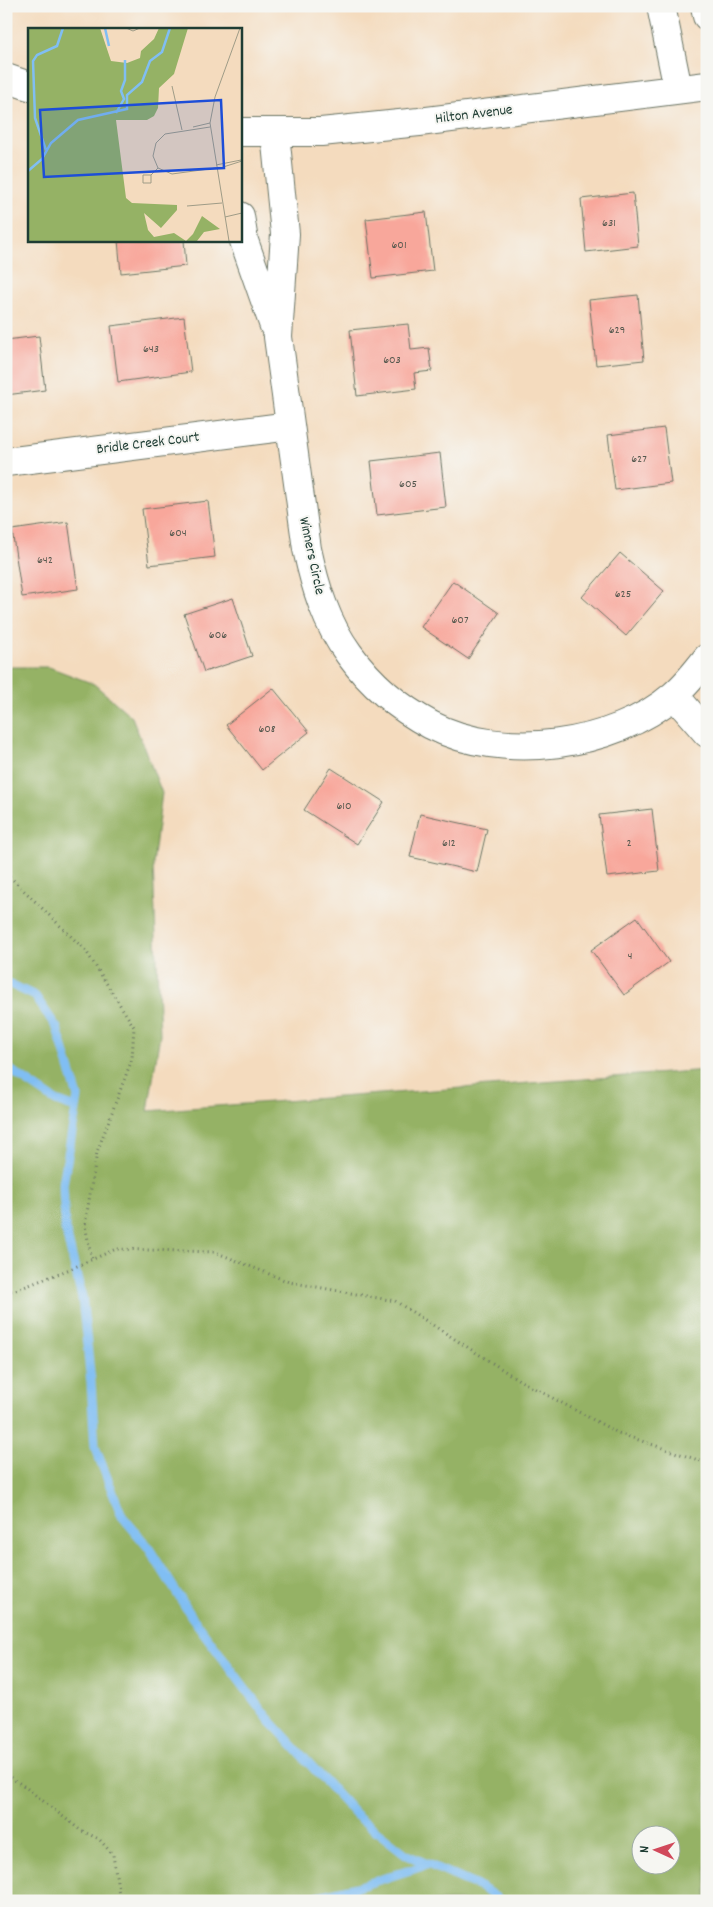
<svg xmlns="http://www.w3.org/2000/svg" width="713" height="1907" font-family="Dekko,sans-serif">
  <rect width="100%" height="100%" fill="#f6f6f2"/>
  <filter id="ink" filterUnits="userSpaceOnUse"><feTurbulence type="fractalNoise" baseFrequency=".02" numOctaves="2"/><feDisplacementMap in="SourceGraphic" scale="10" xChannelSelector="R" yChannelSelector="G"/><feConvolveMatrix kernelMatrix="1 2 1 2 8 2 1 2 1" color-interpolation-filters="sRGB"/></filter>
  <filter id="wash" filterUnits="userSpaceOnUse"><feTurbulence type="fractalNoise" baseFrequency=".0096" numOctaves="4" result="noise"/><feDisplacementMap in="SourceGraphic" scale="20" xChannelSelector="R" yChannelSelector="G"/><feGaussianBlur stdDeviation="1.12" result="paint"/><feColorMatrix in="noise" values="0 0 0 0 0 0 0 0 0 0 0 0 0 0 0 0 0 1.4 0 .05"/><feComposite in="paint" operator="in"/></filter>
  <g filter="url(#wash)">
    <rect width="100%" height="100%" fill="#f4dbbe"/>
    <path fill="#95b265" stroke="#5a784c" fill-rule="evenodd" d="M6 667H49L94 684 132 717 162 793 153 864 160 1034 148 1111 707 1070V1901H6ZM640 1834H670V1864H640Z"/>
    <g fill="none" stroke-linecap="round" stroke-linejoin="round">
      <path stroke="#80bef3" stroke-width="9" d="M6 982 35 996 57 1028 78 1097 63 1184 65 1228 82 1297 91 1382 95 1447 122 1516 148 1547 192 1617 266 1716 356 1815 407 1855 482 1888 501 1901
        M6 1067 56 1101 75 1108
        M298 1901 357 1887 426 1865"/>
    </g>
    <g id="blocks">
      <path fill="#f8a79b" d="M633 193 638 246 586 252 581 199Z
        M426 212 433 271 373 278 366 219Z
        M118 240H184L186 266 121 273Z
        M638 295 644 360 596 365 589 300Z
        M184 317 191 372 118 382 111 326Z
        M408 324 411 350 429 348 432 371 414 373 416 389 357 396 350 330Z
        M39 336 45 390 6 395V340Z
        M664 428 671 483 615 490 608 435Z
        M440 453 446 507 377 515 371 461Z
        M208 501 215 557 149 565 142 509Z
        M68 522 78 589 22 597 12 530Z
        M620 553 664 591 626 636 582 597Z
        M453 581 499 613 468 659 421 627Z
        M233 598 252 656 204 672 184 614Z
        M273 688 309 732 262 770 226 725Z
        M331 768 384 802 357 844 304 810Z
        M652 809 659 871 607 877 599 815Z
        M420 814 487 829 477 872 410 857Z
        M637 917 669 962 624 995 591 950Z"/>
    </g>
  </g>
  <g filter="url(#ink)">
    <use href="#blocks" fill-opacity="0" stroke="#6a7464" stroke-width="1"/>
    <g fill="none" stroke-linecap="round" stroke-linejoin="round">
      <g stroke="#6a7464" stroke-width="30">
        <path id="minor" d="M661 6 678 89
          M705 6 707 16
          M6 78 29 86
          M240 132H321L419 122 707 86
          M275 133 285 234 278 337 307 549C315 586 326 623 349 654 370 683 399 708 431 725 502 762 614 747 674 695 687 684 697 671 707 658
          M240 216 244 241 274 326
          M6 462 290 426
          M674 695 707 733"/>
      </g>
      <path stroke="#6a7464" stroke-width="3" stroke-dasharray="1 4" stroke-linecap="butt" d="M6 873 86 951 134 1027 132 1059 97 1152 85 1225 92 1260
        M6 1292 19 1289 75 1267 116 1249 215 1252 289 1282 395 1301 519 1380 618 1433 707 1463
        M6 1775 24 1786 80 1830 99 1839 113 1855 120 1901"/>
      <use href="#minor" stroke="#fff" stroke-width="28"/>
    </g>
  </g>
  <g text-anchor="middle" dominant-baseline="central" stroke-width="4" stroke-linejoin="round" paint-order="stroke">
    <g font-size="12" fill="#55584e">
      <text x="609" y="223">631</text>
      <text x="399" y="245">601</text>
      <text x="617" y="330">629</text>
      <text x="151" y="349">643</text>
      <text x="392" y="360">603</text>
      <text x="639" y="459">627</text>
      <text x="408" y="484">605</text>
      <text x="178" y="533">604</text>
      <text x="45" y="560">642</text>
      <text x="623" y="594">625</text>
      <text x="460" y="620">607</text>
      <text x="218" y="635">606</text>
      <text x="267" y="729">608</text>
      <text x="344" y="806">610</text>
      <text x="449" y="843">612</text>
      <text x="629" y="843">2</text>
      <text x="630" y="956">4</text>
    </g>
    <g font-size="15" fill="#1f3d34" stroke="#f6f6f2">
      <text transform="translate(474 115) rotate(-7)">Hilton Avenue</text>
      <text transform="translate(148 444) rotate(-7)">Bridle Creek Court</text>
      <text transform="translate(311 556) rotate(78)">Winners Circle</text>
    </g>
  </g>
  <g transform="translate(28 28)">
    <rect width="214" height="214" fill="#f4dbbe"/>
    <path d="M0 0H72L83 33 99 35 112 30 113 23 126 11 131 0H160L146 46 131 60 130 80 126 88 119 92H88L98 170 104 175 149 177V182L133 200 116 185 120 202 126 209 146 205 158 213 165 206 174 188 192 201 176 204 169 213H0Z" fill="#95b265"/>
    <path fill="none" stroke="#80bef3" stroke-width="2.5" d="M77 0 81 18M88 85 96 71 93 63 97 52V32M18 122 7 90 5 33 9 27 29 18 35 0M0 143 14 131 23 115 50 92 99 81V67L114 54 122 33 134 24 142 0"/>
    <path fill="none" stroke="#9f9c87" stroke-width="1" d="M98 0 105 3 112 0M144 58 154 102M165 99 182 95M182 99 137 106 128 115 125 128 130 140 144 146 188 140M188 137 213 132M189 141 214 133M123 147V155H115V147H123L130 140M159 178 194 175M197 189 214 185M201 213 182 95 187 69 212 0"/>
    <path fill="#1d4ed8" fill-opacity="0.15" stroke="#1d4ed8" stroke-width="2.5" d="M193 72 196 140 16 149 12 82Z"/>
    <rect width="214" height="214" fill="none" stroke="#1f3d34" stroke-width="2.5"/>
  </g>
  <rect width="713" height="1907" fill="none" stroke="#f6f6f2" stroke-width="25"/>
  <g transform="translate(656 1850) rotate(273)"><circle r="24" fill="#f6f6f2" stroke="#a0aca6"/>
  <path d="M0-4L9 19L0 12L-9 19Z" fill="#d1495b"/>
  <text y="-8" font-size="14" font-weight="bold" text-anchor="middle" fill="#1f3d34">N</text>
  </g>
</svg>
